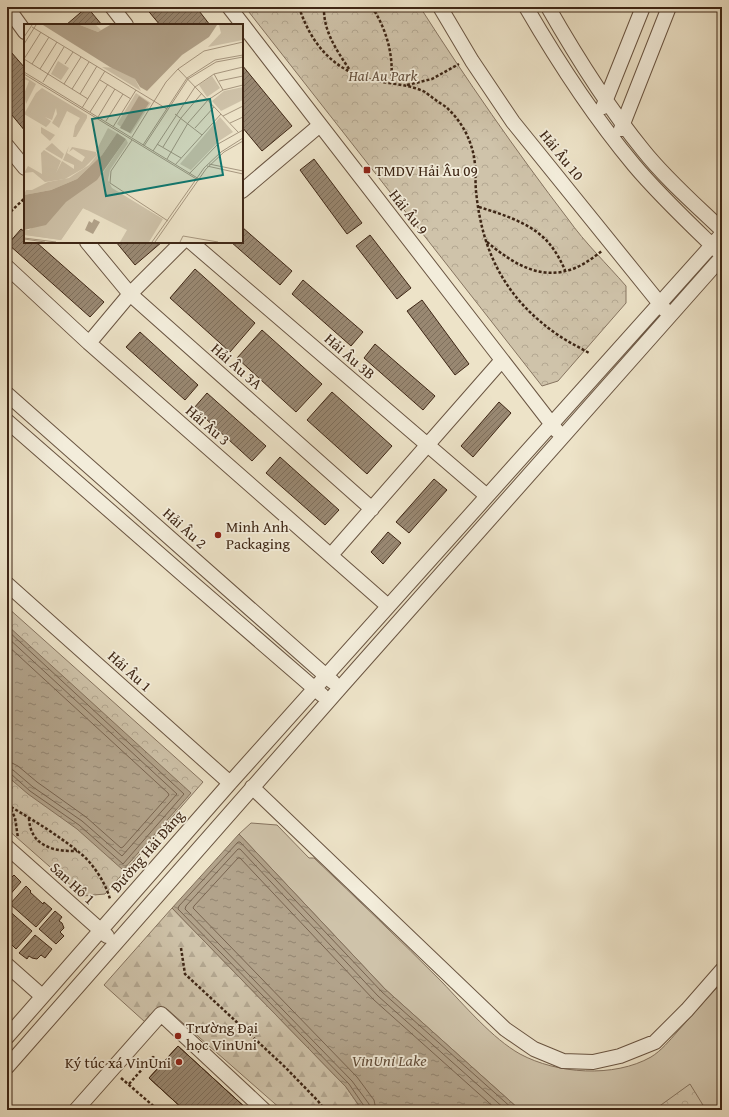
<svg xmlns="http://www.w3.org/2000/svg" width="729" height="1117" font-family="'Gentium Book Plus',serif">
  <defs>
    <pattern id="forest-firs" width="22" height="20" patternUnits="userSpaceOnUse"><rect width="22" height="20" fill="#cfc3aa"/><path d="M5 1l3.5 6h-7zM16 11l3.5 6h-7z" fill="#b3a791"/></pattern>
    <pattern id="park-crowns" width="20" height="18" patternUnits="userSpaceOnUse"><rect width="20" height="18" fill="#cfc3aa"/><path d="M2 6a3 3 0 1 1 6 0M12 15a3 3 0 1 1 6 0" fill="none" stroke="#b3a791"/></pattern>
    <pattern id="water-ripples" width="26" height="14" patternUnits="userSpaceOnUse"><rect width="26" height="14" fill="#b2a38b"/><path d="M2 4q2-2 4 0t4 0M15 11q2-2 4 0t4 0" fill="none" stroke="#928570"/></pattern>
    <pattern id="building-hatch" width="6" height="6" patternUnits="userSpaceOnUse"><rect width="6" height="6" fill="#998872"/><path d="M-1 1l2-2M0 6l6-6M5 7l2-2" fill="none" stroke="#7e6f5c"/></pattern>
  </defs>
  <rect width="100%" height="100%" fill="#ede3c8"/>
  <filter id="stains"><feTurbulence type="fractalNoise" baseFrequency=".005" numOctaves="4"/><feColorMatrix values="0 0 0 0 .2 0 0 0 0 .09 0 0 0 0 .02 0 0 0 .5 -.17"/></filter>
  <radialGradient id="worn" r=".72"><stop offset=".6" stop-color="#630" stop-opacity="0"/><stop offset="1" stop-color="#630" stop-opacity=".3"/></radialGradient>
  <path fill="#cfc3aa" stroke="#867460" d="M251 823 277 825 309 858H314C357 899 400 940 442 982 464 1005 493 1039 520 1054 557 1074 614 1078 651 1057 661 1051 670 1040 677 1032 692 1015 707 999 722 982V1110H520L385 989 239 834Z"/>
  <path fill="url(#forest-firs)" stroke="#867460" d="M172 908 346 1087 362 1110H282L167 1009C154 1007 152 1013 145 1022L104 985Z"/>
  <path fill="url(#park-crowns)" stroke="#867460" d="M245 7H420C466 79 516 151 568 219 585 243 607 264 626 286V303L558 381 542 386Z
    M7 607 203 782 105 894 83 896 7 829Z
    M690 1084 706 1110H654Z"/>
  <path fill="url(#water-ripples)" stroke="#84715c" d="M7 625 191 793 123 870 77 829 28 794 7 776Z
    M239 834 385 989 520 1110H362L346 1087 172 908Z"/>
  <g fill="none" stroke-linecap="round" stroke-linejoin="round">
    <path stroke="#786450" stroke-width="1" d="M7 630 184 794 123 864 79 825 30 791 11 774 7 773
      M7 637 177 794 122 856 82 821 33 787 13 770 7 768
      M7 645 168 793 169 795 123 847 121 848 86 817 37 782 18 766 12 763 7 762
      M365 1110 364 1106 349 1084 178 909 179 906 238 842H240L382 992 514 1110
      M370 1110 369 1104 352 1081 185 909 186 906 238 849H240L378 996 506 1110
      M376 1110 374 1100 357 1077 193 908 194 906 238 858H240L374 1000 497 1110"/>
  </g>
  <path fill="url(#building-hatch)" stroke="#3e2615" d="M87 7 102 25H66Z
    M145 7H196L210 25H160Z
    M11 52 25 68V131L7 109V56Z
    M242 65 292 126 262 151 242 127Z
    M314 159 362 223 347 234 300 170Z
    M242 227 292 271 280 285 231 242H242Z
    M21 229 25 232V242H36L104 302 90 317 8 244Z
    M370 235 411 288 397 299 356 246Z
    M116 242H162L135 265Z
    M195 269 255 323 230 352 170 298Z
    M303 280 363 332 351 346 292 294Z
    M422 300 469 364 455 375 407 311Z
    M262 330 322 384 296 412 237 358Z
    M140 332 198 385 185 400 126 347Z
    M375 344 435 396 423 410 364 358Z
    M332 392 392 446 367 474 307 420Z
    M207 393 266 446 252 461 194 408Z
    M499 402 511 413 473 457 461 446Z
    M280 457 339 510 325 525 266 473Z
    M434 479 447 490 409 533 396 522Z
    M388 532 401 543 383 564 371 552Z
    M7 873 12 877 14 875 21 882 7 898Z
    M26 886 31 891 30 892 43 904 44 902 52 909 36 927 10 904Z
    M7 909 32 931 16 949 9 942 10 940 7 937Z
    M55 911 62 917 59 921 62 923 64 928 60 932 64 936 56 944 39 929Z
    M35 935 52 949 45 958 41 955 37 959 32 958 29 956 27 959 19 953Z
    M178 1046 248 1110H184L149 1078Z
    M178 1046 248 1110H184L149 1078Z"/>
  <g fill="none" stroke-linecap="round" stroke-linejoin="round">
    <g stroke="#6a5542" stroke-width="16">
      <path id="minor" d="M7 7 25 32
        M112 7 126 25
        M229 7 557 431
        M440 7 472 61 513 122 665 310
        M526 7C558 62 593 116 634 165 660 196 690 224 719 252
        M548 7C576 56 607 106 643 150 666 179 695 204 722 230
        M603 107 643 7
        M621 129 669 7
        M7 146 25 168
        M242 191 320 125
        M87 242 130 294 372 509
        M191 242 487 496
        M7 267 89 343 388 606
        M89 343 130 294 182 242
        M7 394 333 682
        M7 421 188 579 322 695
        M331 555 502 360
        M7 584 230 783
        M252 787 505 1029 534 1049 563 1061 593 1062 620 1056 655 1042 687 1010 722 970
        M7 847 107 936
        M7 965 42 996
        M7 1037 230 783 722 234
        M7 1067 340 688 722 257
        M76 1110 161 1014 264 1110"/>
    </g>
    <path stroke="#3e2615" stroke-width="2.5" stroke-dasharray="3 2" stroke-linecap="butt" d="M299 7C311 44 333 70 372 80 389 84 409 84 425 92 429 95 433 98 437 101 441 104 446 106 449 110 462 122 471 140 474 157 476 168 475 180 476 191 482 253 506 299 558 335 568 342 579 347 589 353
      M324 7C323 32 338 52 351 72
      M372 7C387 30 394 56 391 83
      M407 85 432 79 459 64
      M479 207C501 214 528 222 545 239 554 248 560 259 565 270
      M7 215 25 198
      M487 242C512 263 541 282 575 268 585 264 594 257 602 251
      M7 800 15 818 18 838
      M11 807C35 821 59 836 80 853 93 863 106 884 110 899
      M29 818C30 846 54 852 77 851
      M181 948 185 974 285 1067 318 1101 325 1110
      M121 1078 158 1110
      M129 1084 153 1057 159 1062"/>
    <use href="#minor" stroke="#f3eddb" stroke-width="14"/>
  </g>
  <g fill="#8f2418" stroke="#f3eddb" stroke-width="1.5">
    <rect x="363" y="166" width="8" height="8" rx="2"/>
    <circle cx="218" cy="535" r="4"/>
    <circle cx="178" cy="1036" r="4"/>
    <circle cx="179" cy="1062" r="4"/>
  </g>
  <g text-anchor="middle" dominant-baseline="central" stroke-width="3.5" stroke-linejoin="round" paint-order="stroke">
    <g font-size="15" font-style="italic" fill="#624d3a" stroke="#f3eddb">
      <text x="383" y="75">Hai Au Park</text>
    </g>
    <g font-size="15" fill="#3e2615" stroke="#f3eddb">
      <text transform="translate(562 155) rotate(51)">Hải Âu 10</text>
      <text transform="translate(409 212) rotate(52)">Hải Âu 9</text>
      <text transform="translate(350 356) rotate(41)">Hải Âu 3B</text>
      <text transform="translate(237 366) rotate(41)">Hải Âu 3A</text>
      <text transform="translate(208 425) rotate(41)">Hải Âu 3</text>
      <text transform="translate(185 528) rotate(42)">Hải Âu 2</text>
      <text transform="translate(130 671) rotate(42)">Hải Âu 1</text>
      <text transform="translate(147 851) rotate(-49)">Đường Hải Đăng</text>
      <text transform="translate(73 883) rotate(42)">San Hô 1</text>
    </g>
    <g font-size="15" fill="#3e2615" stroke="#f3eddb" text-anchor="start">
      <text x="375" y="170">TMDV Hải Âu 09</text>
      <text x="226" y="526">Minh Anh<tspan x="226" dy="17">Packaging</tspan></text>
      <text x="186" y="1027">Trường Đại<tspan x="186" dy="17">học VinUni</tspan></text>
      <text x="171" y="1062" text-anchor="end">Ký túc xá VinUni</text>
    </g>
    <g font-size="16" font-style="italic" fill="#614c38" stroke="#f3eddb">
      <text x="389" y="1060">VinUni Lake</text>
    </g>
  </g>
  <g transform="translate(24 24)">
    <rect width="219" height="219" fill="#ede3c8"/>
    <path d="M0 52 12 60 2 80 0 70 5 57 0 55ZM219 63V76L197 87 188 77 200 67ZM18 64 63 91V94L52 113H49L51 102 56 94 43 87 35 104 28 99 33 90 32 84 28 96 21 93 27 97 25 100 20 95 25 100 22 103 0 90 12 69ZM17 103 31 111 26 117 17 109ZM102 115 104 119 86 146 84 156 88 164 139 195 125 218H96L103 206 59 184 37 216 0 211V206H5L78 150ZM28 119 40 130 38 135 21 125ZM45 122 43 129 58 138 61 133 49 125 45 128 48 123 72 128 73 131 60 144 41 155 21 158 9 148 0 149 4 142 18 150 17 129 20 126 37 137 32 149 38 137 50 145V141L39 136Z" fill="#cfc3aa"/>
    <path d="M84 104 93 109 78 131 53 155 27 166 0 171 2 166H8L24 158 45 154 65 141 74 130 72 127Z" fill="#cfc3aa"/>
    <path d="M56 1H72L77 6 86 1 74 8ZM195 1H219V16L184 23 197 9ZM34 37 45 44 37 56 27 50ZM78 43 93 44 111 55 117 67ZM188 52 196 64 183 73 175 61ZM112 69 127 79 107 110 93 100ZM196 93 209 108 195 117 167 146 156 140ZM73 156 85 167 63 186 59 184 37 216 3 211 5 206 22 201 42 178Z" fill="#cfc3aa"/>
    <path d="M19 1H56L74 8 86 1H193L185 13 158 31 123 67 116 63 111 55 86 43ZM115 72 125 79 106 109 96 104ZM93 109 102 115 73 156 42 178 22 201 0 206V171L27 166 53 155 78 131ZM70 195 76 198 69 210 61 206 65 197 68 199Z" fill="#b2a38b"/>
    <path fill="none" stroke="#a79780" stroke-width="1" d="M8 3 143 85M17 8 0 35 64 75M0 13 8 1M0 20 12 1M8 40 25 13M41 40 49 28M16 45 33 18M154 45 214 108M0 48 175 155M0 50 174 156M190 50 199 66M76 56 107 75M195 57 219 52M19 58 40 23M40 60 57 33M48 65 65 38M56 70 73 42M58 84 81 47M66 88 84 60M151 90 178 111M199 92 219 82M74 93 91 65M82 97 99 70M206 99 219 93M89 103 112 66M171 104 190 83M108 113 142 58 154 45 180 27 219 18M108 116 87 147 86 159 144 197M133 120 157 134M119 121 163 54 191 36 219 31M120 122 164 55 192 38 219 33M139 123 157 94 178 69M129 127 171 63 190 50 219 43M143 135 164 99 184 76 199 66 219 61M185 140 219 147M151 141 197 90M183 142 219 150M165 150 194 120 219 106M0 214 32 218M0 215 21 218M128 218 180 144 197 128 219 114M131 218 182 145 200 128 219 117M156 218 159 212 194 218"/>
    <path fill="#0f766e" fill-opacity="0.15" stroke="#0f766e" stroke-width="2" d="M186 75 199 151 82 172 68 95Z"/>
    <rect width="219" height="219" fill="none" stroke="#3e2615" stroke-width="2"/>
  </g>
  <rect width="729" height="1117" fill="none" stroke="#ede3c8" stroke-width="24"/>
  <rect x="8" y="8" width="713" height="1101" fill="none" stroke="#3e2615" stroke-width="2"/>
  <rect x="12" y="12" width="705" height="1093" fill="none" stroke="#3e2615"/>
  <rect width="100%" height="100%" filter="url(#stains)"/>
  <rect width="100%" height="100%" fill="url(#worn)"/>
</svg>
